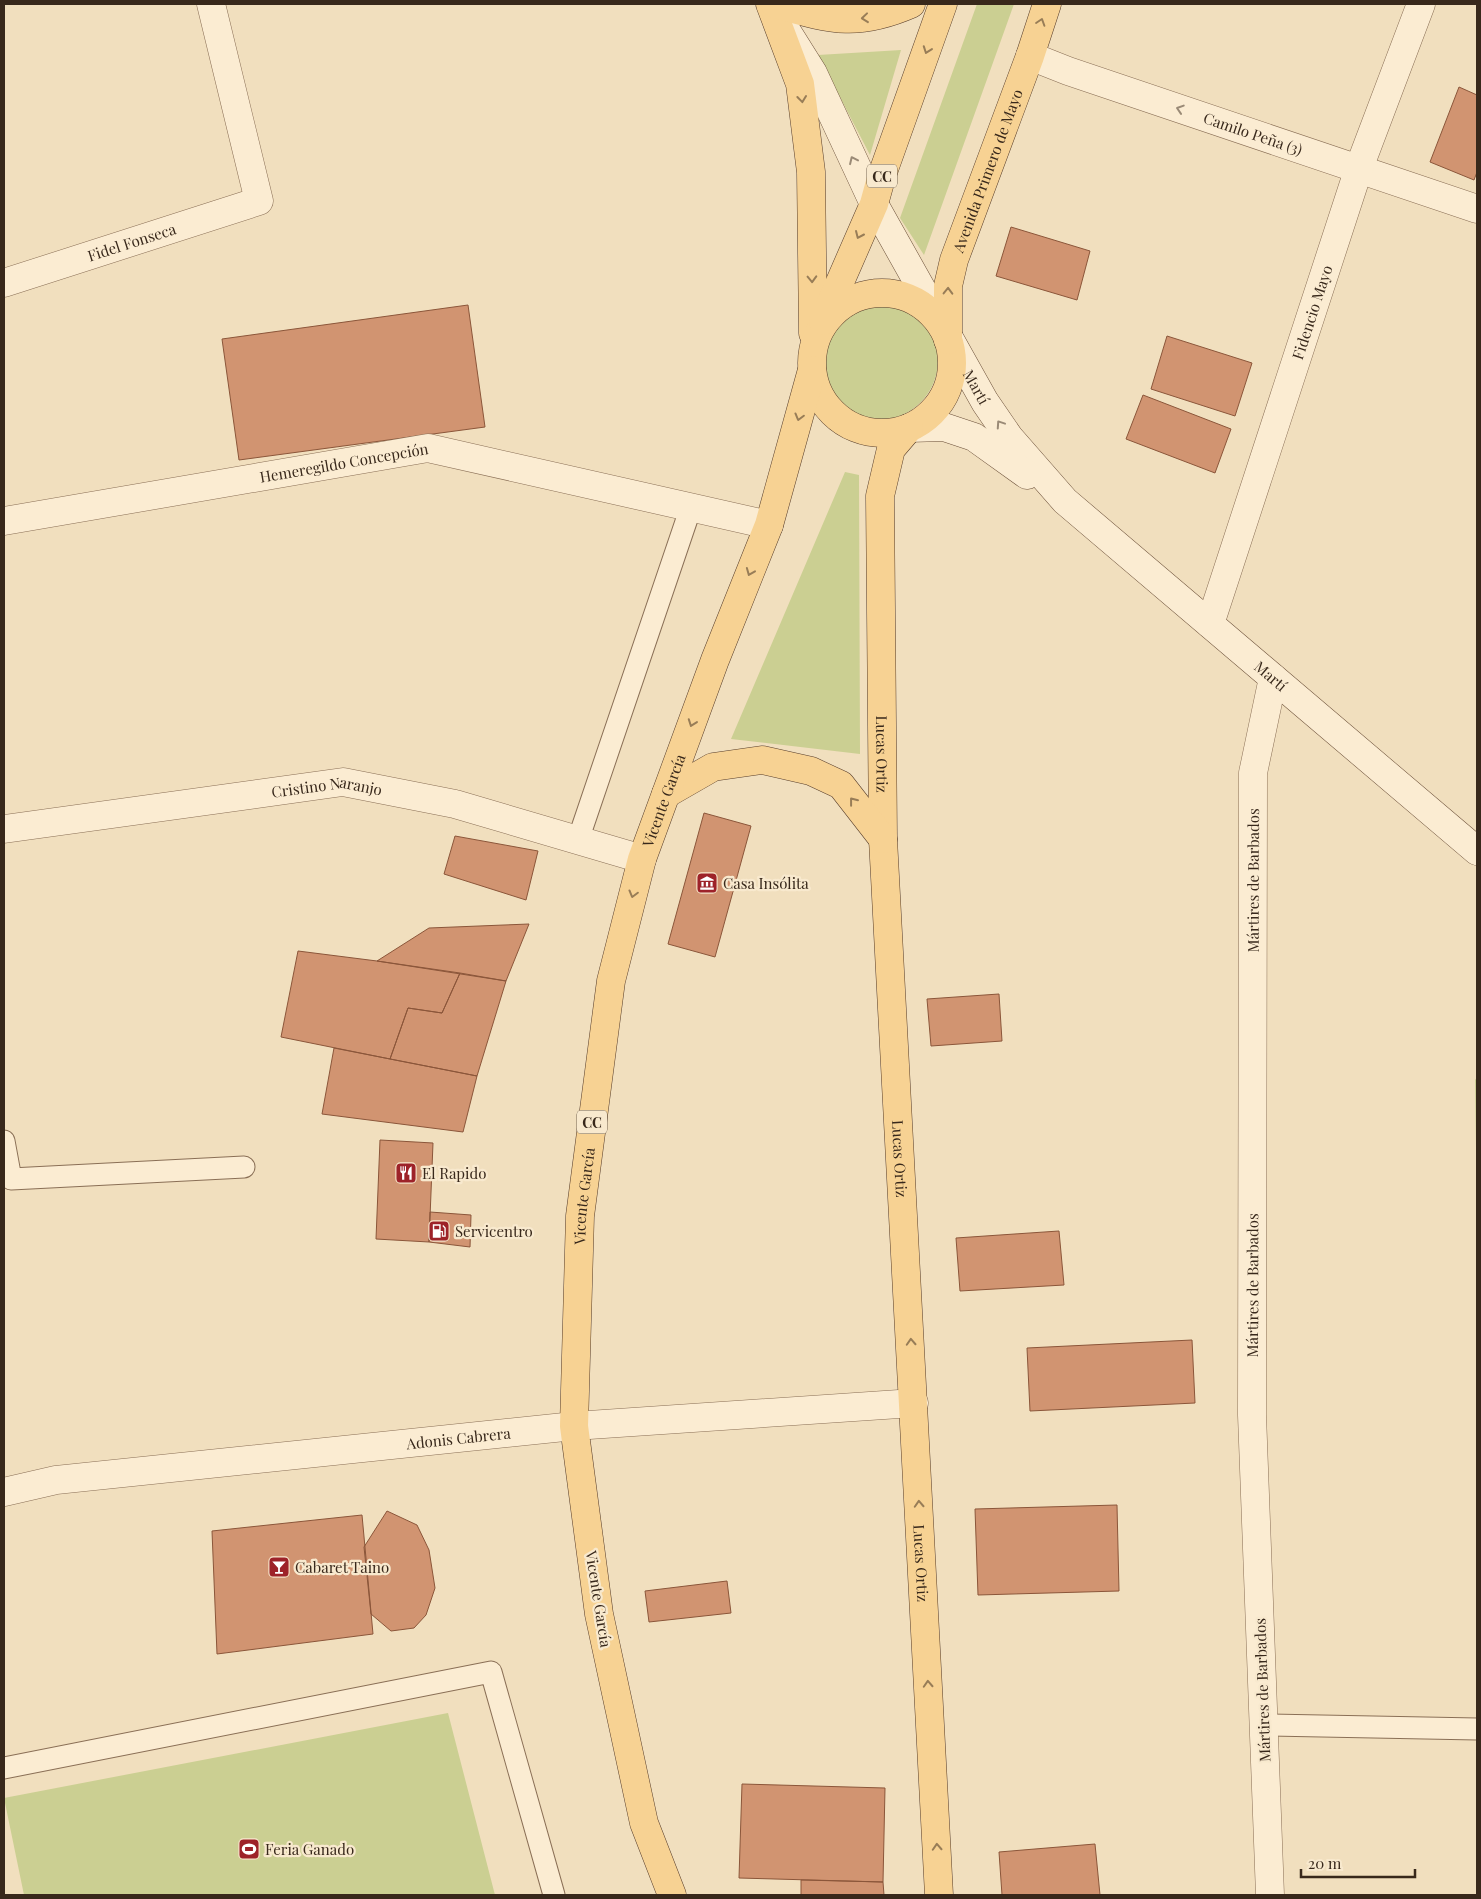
<svg xmlns="http://www.w3.org/2000/svg" width="1481" height="1899" font-family="'Playfair Display',serif">
  <rect width="100%" height="100%" fill="#f1dfbe"/>
  <path fill="#cbcf92" d="M977 4H1014L924 255 900 218Z
    M901 50 870 155 818 55Z
    M818 360a60 60 0 1 1 120 0a60 60 0 1 1-120 0Z
    M845 472 859 475 860 754 731 739Z
    M1477 1077V1215L1475 1080Z
    M448 1713 495 1895H24L4 1798Z"/>
  <path fill="#d19471" stroke="#8b563a" d="M1459 87 1477 95V172L1474 180 1430 162Z
    M1011 227 1090 251 1077 300 996 276Z
    M468 305 485 427 239 460 222 339Z
    M1167 336 1252 363 1235 416 1151 389Z
    M1143 395 1231 429 1215 473 1126 439Z
    M704 813 751 826 715 957 668 944Z
    M455 836 538 851 526 900 444 874Z
    M529 924 506 981 377 961 429 928Z
    M298 951 377 961 460 973 442 1013 408 1008 390 1059 281 1037Z
    M460 973 506 981 477 1076 390 1059 408 1008 442 1013Z
    M999 994 1002 1041 931 1046 927 999Z
    M334 1048 477 1076 463 1132 322 1114Z
    M380 1140 433 1143 429 1242 376 1239Z
    M430 1212 471 1215 470 1247 429 1242Z
    M1059 1231 1064 1285 960 1291 956 1238Z
    M1192 1340 1195 1403 1030 1411 1027 1348Z
    M1117 1505 1119 1591 978 1595 975 1509Z
    M387 1511 417 1525 429 1550 435 1588 426 1615 414 1628 391 1631 371 1614 364 1547Z
    M362 1515 373 1634 217 1654 212 1531Z
    M727 1581 731 1613 649 1622 645 1591Z
    M742 1784 885 1788 883 1882 739 1878Z
    M1095 1844 1100 1895H1002L999 1852Z
    M801 1880 883 1882 884 1895H801Z"/>
  <g fill="none" stroke-linecap="round" stroke-linejoin="round">
    <g stroke="#8a6f56" stroke-width="23">
      <path id="service" d="M578 840 691 507
        M4 1141 11 1179 244 1167
        M1264 1725 1477 1729
        M4 1768 491 1672 554 1895"/>
    </g>
    <g stroke="#8a6f56" stroke-width="29">
      <g id="minor">
        <path id="s1" d="M1030 56 1068 71 1477 209"/>
        <path id="s2" d="M4 283 259 201 211 4"/>
        <path id="s3" d="M4 521 428 448 769 525"/>
        <path id="s4" d="M1210 624 1359 168 1421 4"/>
        <path id="s5" d="M4 829 343 782 455 804 642 859"/>
        <path id="s6" d="M1270 1895 1252 1415 1253 773 1273 678"/>
      </g>
    </g>
    <g stroke="#8a6f56" stroke-width="29">
      <g id="tertiary">
        <path id="s7" d="M4 1492 56 1480 574 1426 914 1403"/>
      </g>
    </g>
    <g stroke="#6c5039" stroke-width="29">
      <g id="secondary">
        <path id="s8" d="M786 30 813 73 874 204 985 402 1009 437 1065 501 1477 851"/>
        <path d="M909 428 944 427 974 437 1027 475"/>
      </g>
    </g>
    <g stroke="#573d2b" stroke-width="29">
      <g id="primary">
        <path d="M770 4 800 84 811 172 813 333"/>
        <path d="M775 4C830 19 856 28 911 4"/>
        <circle cx="882" cy="363" r="70"/>
        <path d="M823 321 874 204 882 175 943 4"/>
        <path id="s9" d="M948 340V286L954 260 1030 56 1047 4"/>
        <path id="s10" d="M909 428 891 449 880 496 883 839 939 1895"/>
        <path d="M666 794 713 767 762 760 811 771 841 785 883 839"/>
        <path id="s11" d="M672 1895 644 1823 599 1614 574 1426 580 1216 611 981 642 859 715 660 769 525 812 370"/>
      </g>
    </g>
    <use href="#service" stroke="#fbecd2" stroke-width="21"/>
    <use href="#minor" stroke="#fbecd2" stroke-width="28"/>
    <use href="#tertiary" stroke="#fbecd2" stroke-width="28"/>
    <use href="#secondary" stroke="#fbecd2" stroke-width="28"/>
    <use href="#primary" stroke="#f7d293" stroke-width="28"/>
  </g>
  <defs><path id="oneway-chevron" d="M-2-3.5L2.5 0L-2 3.5" fill="none" stroke-width="1.6" stroke-linecap="round" stroke-linejoin="round" transform="scale(1.25)"/></defs>
  <g stroke="#987d57">
    <use href="#oneway-chevron" transform="translate(865 18) rotate(174)"/>
    <use href="#oneway-chevron" transform="translate(1041 22) rotate(-72)"/>
    <use href="#oneway-chevron" transform="translate(927 50) rotate(110)"/>
    <use href="#oneway-chevron" transform="translate(802 99) rotate(83)"/>
    <use href="#oneway-chevron" transform="translate(859 235) rotate(114)"/>
    <use href="#oneway-chevron" transform="translate(812 279) rotate(88)"/>
    <use href="#oneway-chevron" transform="translate(948 291) rotate(-89)"/>
    <use href="#oneway-chevron" transform="translate(799 417) rotate(105)"/>
    <use href="#oneway-chevron" transform="translate(750 572) rotate(112)"/>
    <use href="#oneway-chevron" transform="translate(692 723) rotate(110)"/>
    <use href="#oneway-chevron" transform="translate(853 801) rotate(-128)"/>
    <use href="#oneway-chevron" transform="translate(633 894) rotate(105)"/>
    <use href="#oneway-chevron" transform="translate(911 1342) rotate(-93)"/>
    <use href="#oneway-chevron" transform="translate(919 1504) rotate(-93)"/>
    <use href="#oneway-chevron" transform="translate(928 1684) rotate(-93)"/>
    <use href="#oneway-chevron" transform="translate(937 1847) rotate(-93)"/>
  </g>
  <g stroke="#9a8a76">
    <use href="#oneway-chevron" transform="translate(1180 109) rotate(-162)"/>
    <use href="#oneway-chevron" transform="translate(853 160) rotate(-115)"/>
    <use href="#oneway-chevron" transform="translate(1000 424) rotate(-124)"/>
  </g>
  <defs>
    <g id="museum-square" transform="scale(1.125)"><rect x="-9" y="-9" width="18" height="18" rx="4" fill="#9d2229" stroke="#f8e9ce"/><path d="M0-6L6-3V-2H-6V-3ZM-5-1h2V3h-2ZM-1-1h2V3h-2ZM3-1h2V3H3ZM-6 4H6V6H-6Z" fill="#fff"/></g>
    <g id="restaurant-square" transform="scale(1.125)"><rect x="-9" y="-9" width="18" height="18" rx="4" fill="#9d2229" stroke="#f8e9ce"/><path d="M-5-6h1v4h1v-4h1v4h1v-4h1v5L-1.5 .5V6h-2V.5L-5-1ZM5-6V6H3V1.5H1.5Q1.5-4 5-6Z" fill="#fff"/></g>
    <g id="fuel-square" transform="scale(1.125)"><rect x="-9" y="-9" width="18" height="18" rx="4" fill="#9d2229" stroke="#f8e9ce"/><path d="M-5.5-6h7V0h2V4h1.3V-2.5L3-4.5l.8-.8L6-3V5H2.5V1h-1V6h-7ZM-4.2-4.7v3.2H.2V-4.7Z" fill="#fff"/></g>
    <g id="bar-square" transform="scale(1.125)"><rect x="-9" y="-9" width="18" height="18" rx="4" fill="#9d2229" stroke="#f8e9ce"/><path d="M-6-5H6L.8 .8V4.5H3.5V6h-7V4.5H-.8V.8Z" fill="#fff"/></g>
    <g id="stadium-square" transform="scale(1.125)"><rect x="-9" y="-9" width="18" height="18" rx="4" fill="#9d2229" stroke="#f8e9ce"/><path d="M0-5a6.5 5 0 1 0 0 10a6.5 5 0 1 0 0-10ZM-3.5-1.8h7v3.6h-7Z" fill="#fff"/></g>
  </defs>
  <g fill-rule="evenodd">
    <use href="#museum-square" x="707" y="883"/>
    <use href="#restaurant-square" x="406" y="1173"/>
    <use href="#fuel-square" x="439" y="1231"/>
    <use href="#bar-square" x="279" y="1567"/>
    <use href="#stadium-square" x="249" y="1849"/>
  </g>
  <g text-anchor="middle" dominant-baseline="central" stroke-width="4.5" stroke-linejoin="round" paint-order="stroke">
    <g fill="#f8e9ce" stroke="#726251" stroke-width="1">
      <rect x="867" y="164.5" width="30" height="23" rx="4"/>
      <rect x="577" y="1110.5" width="30" height="23" rx="4"/>
    </g>
    <g font-size="14" font-weight="bold" fill="#38281b">
      <text x="882" y="176">CC</text>
      <text x="592" y="1122">CC</text>
    </g>
    <g font-size="15" fill="#38281b" stroke="#f8e9ce">
      <text stroke="none"><textPath href="#s1" startOffset="236">Camilo Peña (3)</textPath></text>
      <text stroke="none"><textPath href="#s9" startOffset="176">Avenida Primero de Mayo</textPath></text>
      <text stroke="none"><textPath href="#s2" startOffset="134">Fidel Fonseca</textPath></text>
      <text stroke="none"><textPath href="#s4" startOffset="328">Fidencio Mayo</textPath></text>
      <text stroke="none"><textPath href="#s8" startOffset="405">Martí</textPath></text>
      <text stroke="none"><textPath href="#s3" startOffset="345">Hemeregildo Concepción</textPath></text>
      <text stroke="none"><textPath href="#s8" startOffset="820">Martí</textPath></text>
      <text stroke="none"><textPath href="#s10" startOffset="334">Lucas Ortiz</textPath></text>
      <text stroke="none"><textPath href="#s5" startOffset="326">Cristino Naranjo</textPath></text>
      <text stroke="none"><textPath href="#s11" startOffset="1116">Vicente García</textPath></text>
      <text stroke="none"><textPath href="#s6" startOffset="1015">Mártires de Barbados</textPath></text>
      <text stroke="none"><textPath href="#s10" startOffset="739">Lucas Ortiz</textPath></text>
      <text stroke="none"><textPath href="#s11" startOffset="711">Vicente García</textPath></text>
      <text stroke="none"><textPath href="#s6" startOffset="610">Mártires de Barbados</textPath></text>
      <text stroke="none"><textPath href="#s7" startOffset="458">Adonis Cabrera</textPath></text>
      <text stroke="none"><textPath href="#s10" startOffset="1144">Lucas Ortiz</textPath></text>
      <text transform="translate(599 1599) rotate(81)">Vicente García</text>
      <text transform="translate(1262 1690) rotate(-92)">Mártires de Barbados</text>
    </g>
    <g font-size="15" fill="#38281b" stroke="#f8e9ce" text-anchor="start">
      <text x="723" y="883">Casa Insólita</text>
      <text x="422" y="1173">El Rapido</text>
      <text x="455" y="1231">Servicentro</text>
      <text x="295" y="1567">Cabaret Taino</text>
      <text x="265" y="1849">Feria Ganado</text>
    </g>
  </g>
  <rect width="1481" height="1899" fill="none" stroke="#38281b" stroke-width="10"/>
  <path d="M1301 1869v8h114v-8" fill="none" stroke="#38281b" stroke-width="2.5"/>
  <text x="1308" y="1869" font-size="15" fill="#38281b" stroke="#f8e9ce" stroke-width="4" paint-order="stroke">20 m</text>
</svg>
